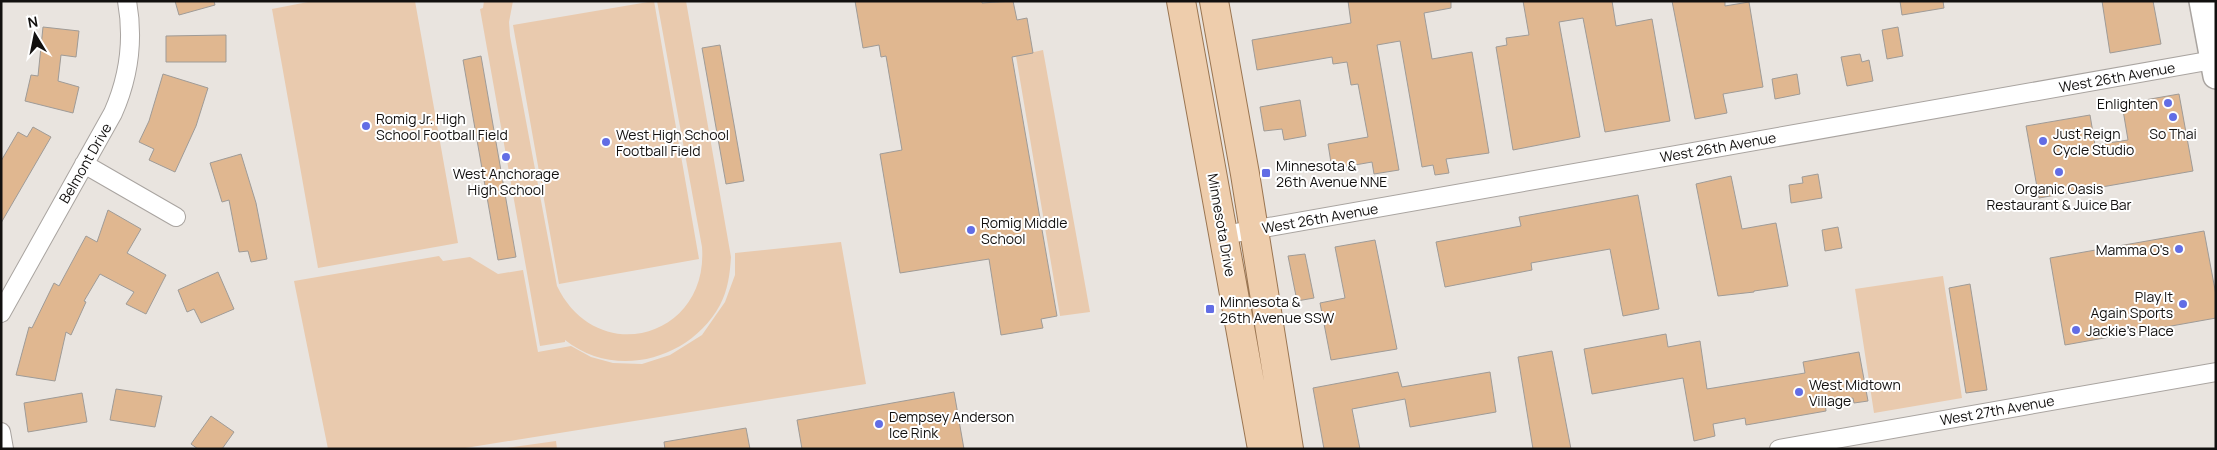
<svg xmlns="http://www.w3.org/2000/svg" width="2217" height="450" font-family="Manrope,sans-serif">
  <rect width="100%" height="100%" fill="#e9e4df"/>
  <path fill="#e9caae" d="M313 1H415L458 243 318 268 272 9Z
    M484 1H513L509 22 510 36 557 286C597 369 709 338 702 247L657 1H686L731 257C730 273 728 290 720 305 690 360 615 380 565 340V342L540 346 480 9 483 8Z
    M654 1 699 259 559 284 513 25Z
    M1043 50 1090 312 1060 316 1016 56Z
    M841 242 866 384 459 449H328L294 281 439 256 443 261 470 257 498 274 523 270 538 352 571 346 591 357 613 363 642 364 670 355 702 335 725 302 735 275V253Z
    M1943 276 1962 398 1874 413 1855 289Z
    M556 441 557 449H499Z"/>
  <path fill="#e0b790" stroke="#9f9b97" d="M175 1H214L215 5 179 15Z
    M855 1H982V3L1013 1 1017 20 1027 18 1033 53 1012 57 1057 316 1041 319 1043 328 1001 335 989 259 900 273 880 154 902 150 886 56 881 57 879 45 863 48Z
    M1348 1H1451V8L1424 13 1432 59 1472 52 1489 153 1446 159 1449 173 1435 175 1433 165 1422 167 1400 41 1377 45 1399 170 1374 174 1372 162 1332 169 1328 144 1368 137 1358 84 1351 85 1347 62 1333 64 1332 57 1257 70 1252 40 1351 23Z
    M1523 1H1612L1616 26 1652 19 1670 121 1605 132 1583 18 1559 22 1580 137 1513 150 1496 47 1507 45 1506 38 1529 35Z
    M1672 1H1725V6L1749 2 1763 87 1723 94 1727 113 1695 119Z
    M1900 1H1943L1944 8 1902 15Z
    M2102 1H2153L2161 44 2110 53Z
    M43 27 79 31 76 57 61 55 58 81 79 87 73 113 25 101 31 75 38 76Z
    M1898 27 1903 56 1887 59 1882 30Z
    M226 35V62H166V36Z
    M720 45 744 181 726 184 702 48Z
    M1860 54 1862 62 1869 60 1873 81 1847 86 1841 57Z
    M481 56 516 257 498 260 463 60Z
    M163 74 208 88 196 126 175 172 149 160 154 149 139 142 149 121Z
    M1797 74 1800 94 1775 99 1772 79Z
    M2179 94 2193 171 2039 198 2026 126 2090 115 2095 145 2128 140 2122 104Z
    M1300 100 1306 136 1284 140 1282 129 1264 131 1260 107Z
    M33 127 51 137 1 223V161L18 132 27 137Z
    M241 154 256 203 267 259 251 262 248 251 239 252 229 200 222 202 210 163Z
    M1818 174 1822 198 1791 203 1789 185 1803 183 1802 177Z
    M1731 176 1742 229 1776 223 1788 286 1754 291V292L1718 296 1696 184Z
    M1638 195 1659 309 1623 316 1610 249 1531 263 1532 270 1445 287 1436 242 1521 226 1519 217Z
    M108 210 141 229 127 253 166 275 146 314 126 304 134 292 100 274 84 301 86 302 71 335 66 332 55 381 16 375 29 327 32 328 54 283 59 286 86 236 97 242Z
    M1838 227 1842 248 1825 251 1822 230Z
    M2204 231 2216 295V318L2065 345 2050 258Z
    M1375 240 1397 349 1331 360 1320 303 1345 298 1335 247Z
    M1305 254 1314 298 1297 301 1288 256Z
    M218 272 234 309 201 323 194 309 187 312 178 290Z
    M1970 284 1987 390 1966 393 1949 288Z
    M1666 334 1668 347 1700 341 1707 389 1805 373 1803 362 1859 352 1868 401 1854 403 1853 398 1825 402 1826 411 1746 425 1745 418 1713 424 1715 436 1694 441 1683 378 1592 394 1584 349Z
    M1552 351 1571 449H1533L1518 357Z
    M1398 372 1402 387 1490 372 1496 412 1410 427 1405 399 1352 409 1360 449H1324L1313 388Z
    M116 389 162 396 155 427 110 420Z
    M954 392 964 449H802L797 420Z
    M82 393 87 422 28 432 24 403Z
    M211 416 234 432 222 449H198L191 444Z
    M746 428 750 449H665L664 442Z"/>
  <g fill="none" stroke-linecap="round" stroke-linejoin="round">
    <g stroke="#a9a4a0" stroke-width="20">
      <path id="street" d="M84 164 176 217
        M1224 235 2213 60
        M1 313 113 113C129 77 134 40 127 1
        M1 432 4 449
        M1779 449 2216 372"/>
    </g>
    <g stroke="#a9a4a0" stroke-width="28">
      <path id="secondary" d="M2202 1 2216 76"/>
    </g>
    <g stroke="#9a7551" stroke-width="30">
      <path id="primary" d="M1181 1 1262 449
        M1214 1 1245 174 1289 449"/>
    </g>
    <use href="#street" stroke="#fff" stroke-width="18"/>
    <use href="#secondary" stroke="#fff" stroke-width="25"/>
    <use href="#primary" stroke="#eecdac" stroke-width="28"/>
  </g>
  <g fill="#626de5" stroke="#fff" stroke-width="2">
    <circle cx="2168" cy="103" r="5"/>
    <circle cx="2173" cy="117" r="5"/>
    <circle cx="366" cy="126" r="5"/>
    <circle cx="2043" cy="141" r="5"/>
    <circle cx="606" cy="142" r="5"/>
    <circle cx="506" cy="157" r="5"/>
    <circle cx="2059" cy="172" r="5"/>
    <rect x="1261" y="168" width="10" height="10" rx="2.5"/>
    <circle cx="971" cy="230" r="5"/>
    <circle cx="2179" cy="249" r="5"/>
    <circle cx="2183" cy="304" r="5"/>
    <rect x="1205" y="304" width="10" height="10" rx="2.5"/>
    <circle cx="2076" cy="330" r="5"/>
    <circle cx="1799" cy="392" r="5"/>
    <circle cx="879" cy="424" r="5"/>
  </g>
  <g text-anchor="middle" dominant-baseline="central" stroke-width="4" stroke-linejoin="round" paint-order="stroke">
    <g font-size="14" fill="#12100f" stroke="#fff">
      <text transform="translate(2117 77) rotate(-10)">West 26th Avenue</text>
      <text transform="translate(1718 147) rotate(-10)">West 26th Avenue</text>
      <text transform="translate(85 163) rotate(-60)">Belmont Drive</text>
      <text transform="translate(1320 218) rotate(-10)">West 26th Avenue</text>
      <text transform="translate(1222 225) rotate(80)">Minnesota Drive</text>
      <text transform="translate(1997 410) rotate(-10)">West 27th Avenue</text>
    </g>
    <g font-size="14" fill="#12100f" stroke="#fff" text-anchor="start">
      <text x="2158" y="103" text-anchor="end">Enlighten</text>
      <text x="376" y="118">Romig Jr. High<tspan x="376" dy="16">School Football Field</tspan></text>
      <text x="2053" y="133">Just Reign<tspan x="2053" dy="16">Cycle Studio</tspan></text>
      <text x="2173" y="133" text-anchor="middle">So Thai</text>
      <text x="616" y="134">West High School<tspan x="616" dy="16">Football Field</tspan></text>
      <text x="1276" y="165">Minnesota &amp;<tspan x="1276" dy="16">26th Avenue NNE</tspan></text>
      <text x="506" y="173" text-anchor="middle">West Anchorage<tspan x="506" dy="16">High School</tspan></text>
      <text x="2059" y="188" text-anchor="middle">Organic Oasis<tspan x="2059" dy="16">Restaurant &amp; Juice Bar</tspan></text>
      <text x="981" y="222">Romig Middle<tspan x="981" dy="16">School</tspan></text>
      <text x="2169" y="249" text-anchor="end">Mamma O's</text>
      <text x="2173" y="296" text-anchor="end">Play It<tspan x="2173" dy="16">Again Sports</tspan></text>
      <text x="1220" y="301">Minnesota &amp;<tspan x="1220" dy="16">26th Avenue SSW</tspan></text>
      <text x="2086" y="330">Jackie's Place</text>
      <text x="1809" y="384">West Midtown<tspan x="1809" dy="16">Village</tspan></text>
      <text x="889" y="416">Dempsey Anderson<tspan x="889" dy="16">Ice Rink</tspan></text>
    </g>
  </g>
  <rect width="2217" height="450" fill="none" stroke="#12100f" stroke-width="5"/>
  <g transform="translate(35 35) rotate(350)" stroke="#ffffff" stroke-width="4" paint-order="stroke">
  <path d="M0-4L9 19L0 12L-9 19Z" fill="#12100f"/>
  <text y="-8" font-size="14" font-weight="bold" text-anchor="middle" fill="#12100f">N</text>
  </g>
</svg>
